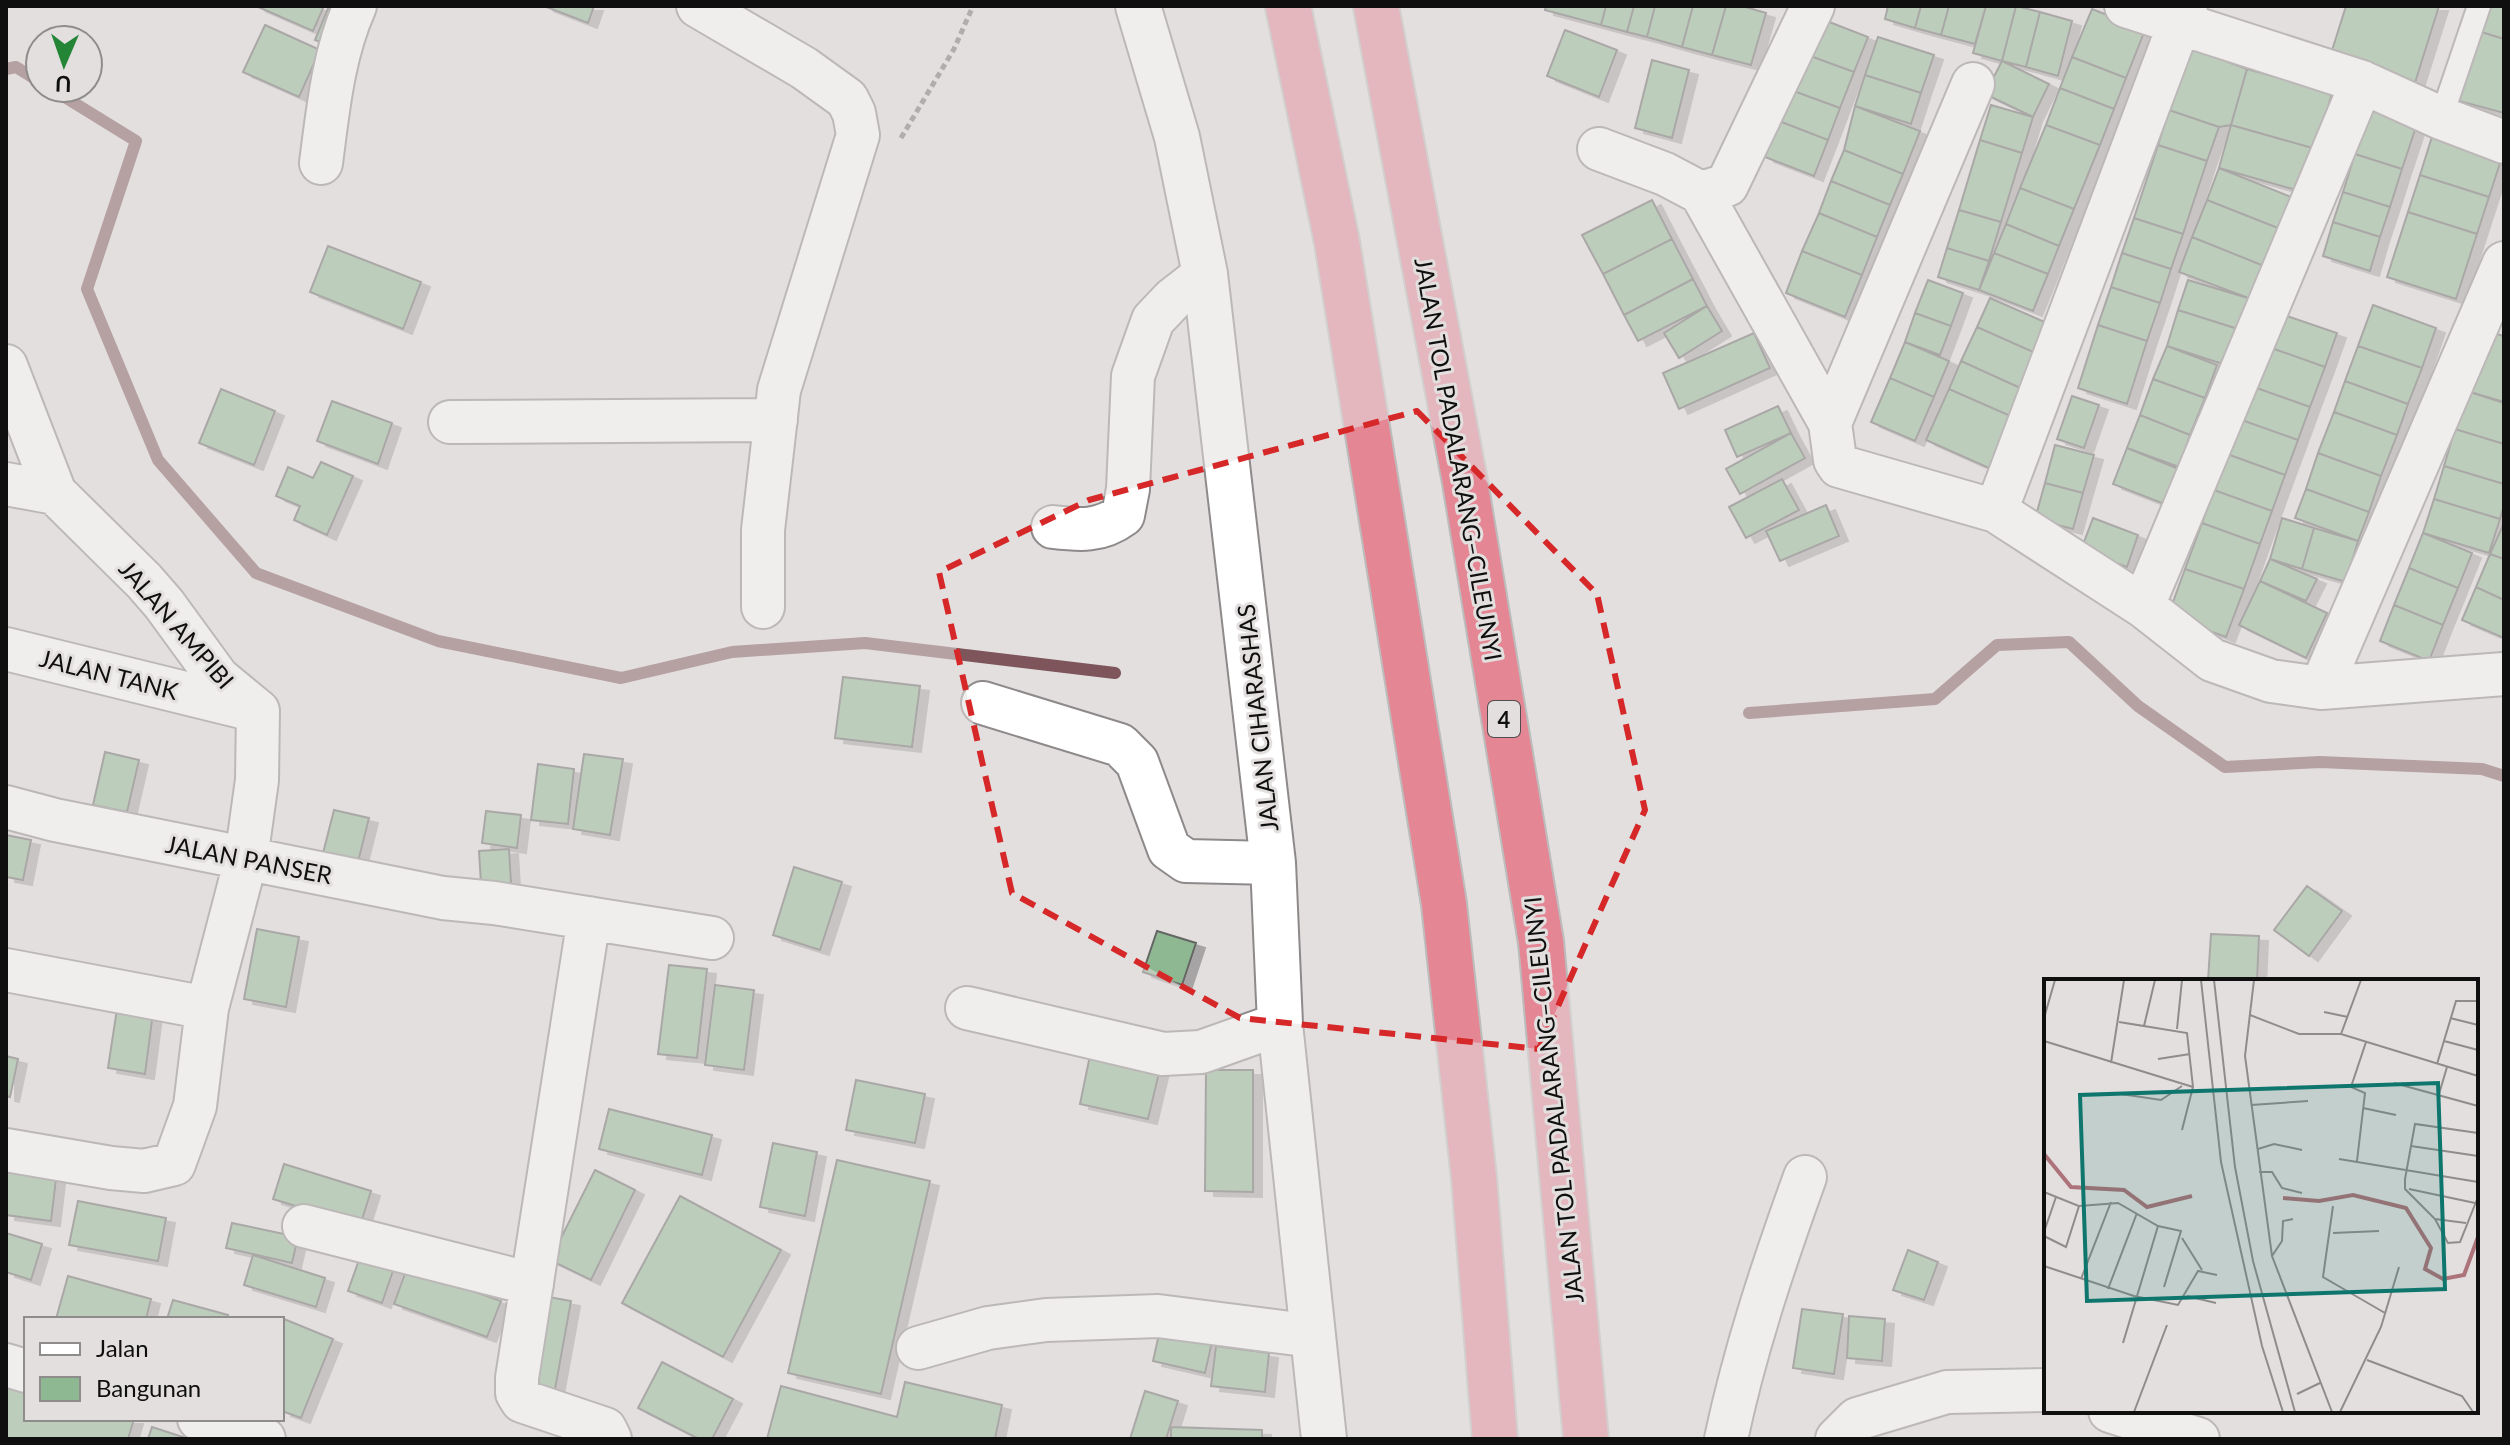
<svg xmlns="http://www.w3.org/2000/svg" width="2510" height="1445" font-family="Lato,sans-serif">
  <defs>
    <filter id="shadow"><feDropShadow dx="9" dy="5" stdDeviation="0" flood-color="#0004"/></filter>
  </defs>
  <rect width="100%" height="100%" fill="#e3dfdf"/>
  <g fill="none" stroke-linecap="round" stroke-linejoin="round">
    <path stroke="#7d555a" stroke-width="12" d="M6 69 16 67 40 82
      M50 88 136 141 87 289 158 460 256 573 438 641 621 678 732 652 865 643 1115 673
      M1749 713 1935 699 1997 645 2069 642 2138 706 2225 767 2320 762 2482 769 2504 776"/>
  </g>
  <path fill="#8eb891" stroke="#646664" stroke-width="2" filter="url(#shadow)" d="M256 6H324L313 31Z
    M329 6H350L333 47 315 40Z
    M544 6H594L588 23Z
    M1546 6H1606L1601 25 1545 10Z
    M1606 6H1634L1627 32 1601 25Z
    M1634 6H1655L1647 37 1627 32Z
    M1655 6H1693L1682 47 1647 37Z
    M1693 6H1726L1712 55 1682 47Z
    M1726 6H1742L1766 13 1751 65 1712 55Z
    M1888 6H1921L1915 28 1885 19Z
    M1921 6H1949L1941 35 1915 28Z
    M1949 6H1986L1975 44 1941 35Z
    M1986 6H2016L2002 61 1973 53Z
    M2016 6 2040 12 2026 67 2002 61Z
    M2346 6H2439L2414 86 2329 60Z
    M2485 6H2504V39L2478 31Z
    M2092 9 2145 30 2126 78 2072 57Z
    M2040 12 2072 21 2058 76 2026 67Z
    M1819 18 1868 37 1854 72 1805 54Z
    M265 25 320 50 299 97 243 72Z
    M1565 30 1617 50 1599 97 1547 76Z
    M2478 31 2504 39V113L2459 101Z
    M1878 37 1934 55 1921 93 1865 75Z
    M2190 48 2247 69 2231 125 2219 127 2169 110Z
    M1805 54 1854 72 1840 108 1791 90Z
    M2072 57 2126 78 2114 109 2060 88Z
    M1652 60 1689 70 1672 138 1635 128Z
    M2002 61 2049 84 2033 117 1985 94Z
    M2247 69 2332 93 2316 149 2231 125Z
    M1865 75 1921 93 1911 124 1855 106Z
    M2060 88 2114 109 2100 145 2046 125Z
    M1791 90 1840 108 1828 140 1779 121Z
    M1991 105 2033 117 2022 153 1980 140Z
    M1855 106 1920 131 1903 174 1844 150Z
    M2371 106 2418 121 2402 169 2355 154Z
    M2169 110 2219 127 2207 161 2158 145Z
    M1779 121 1828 140 1814 176 1765 157Z
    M2046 125 2100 145 2074 209 2020 188Z
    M2231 125 2316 149 2303 192 2219 168Z
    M2435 127 2504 151 2489 197 2420 175Z
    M1980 140 2022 153 2001 222 1959 210Z
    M2158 145 2207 161 2183 234 2134 218Z
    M1844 150 1903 174 1890 205 1831 181Z
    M2355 154 2402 169 2390 207 2343 192Z
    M2219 168 2291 197 2278 228 2207 200Z
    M2420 175 2489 197 2477 234 2408 212Z
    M1831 181 1890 205 1877 237 1819 213Z
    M2020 188 2074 209 2059 246 2006 224Z
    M2343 192 2390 207 2380 237 2333 222Z
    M1652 200 1672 239 1603 274 1582 235Z
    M2207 200 2278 228 2264 266 2192 237Z
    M1959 210 2001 222 1989 261 1947 248Z
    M2408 212 2477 234 2456 299 2387 277Z
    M1819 213 1877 237 1862 275 1802 251Z
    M2134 218 2183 234 2171 269 2122 253Z
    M2333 222 2380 237 2370 271 2323 256Z
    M2006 224 2059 246 2048 274 1994 253Z
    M2192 237 2264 266 2251 299 2179 272Z
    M1672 239 1693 279 1624 315 1603 274Z
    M328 246 421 282 403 329 310 292Z
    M1947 248 1989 261 1979 290 1938 277Z
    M1802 251 1862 275 1845 317 1786 293Z
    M1994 253 2048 274 2033 311 1979 290Z
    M2122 253 2171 269 2160 303 2111 287Z
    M1693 279 1707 306 1638 341 1624 315Z
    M1928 280 1963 293 1951 326 1915 313Z
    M2188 280 2251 299 2241 330 2178 310Z
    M2111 287 2160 303 2147 341 2098 325Z
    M1990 298 2056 327 2042 356 1977 327Z
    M2373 305 2436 328 2422 368 2358 346Z
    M1707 306 1722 331 1679 358 1664 333Z
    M2178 310 2241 330 2229 366 2167 346Z
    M1915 313 1951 326 1940 355 1905 342Z
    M2278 313 2337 333 2325 367 2266 346Z
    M2098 325 2147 341 2127 404 2078 388Z
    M1977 327 2042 356 2027 391 1961 361Z
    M2485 331 2504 336V402L2467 391Z
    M1754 333 1770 368 1679 409 1663 373Z
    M1905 342 1949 361 1934 397 1890 378Z
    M2167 346 2217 365 2205 398 2153 379Z
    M2266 346 2325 367 2310 407 2251 386Z
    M2358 346 2422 368 2408 404 2345 381Z
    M1961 361 2027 391 2015 418 1949 389Z
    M1890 378 1934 397 1915 441 1871 422Z
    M2153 379 2205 398 2190 435 2140 415Z
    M2345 381 2408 404 2397 435 2334 412Z
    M2251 386 2310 407 2298 440 2239 419Z
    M221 389 275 411 254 465 199 443Z
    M1949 389 2015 418 1991 469 1926 440Z
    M2467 391 2504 403V444L2455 429Z
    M2072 396 2099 405 2084 448 2057 439Z
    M332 401 392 423 378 464 317 441Z
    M1778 406 1791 433 1737 457 1725 430Z
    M2334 412 2397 435 2381 476 2318 453Z
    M2140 415 2190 435 2179 467 2127 448Z
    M2239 419 2298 440 2285 475 2227 454Z
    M2455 429 2504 444V484L2444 466Z
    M1791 433 1805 458 1740 494 1726 469Z
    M2055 445 2094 455 2083 493 2045 483Z
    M2127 448 2186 472 2172 507 2113 484Z
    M2318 453 2381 476 2369 512 2306 489Z
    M2227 454 2285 475 2272 511 2214 490Z
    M321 462 353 476 327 535 294 520 300 506 276 496 288 467 313 478Z
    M2444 466 2504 484V505L2500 519 2434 499Z
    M1782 479 1799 510 1746 538 1729 507Z
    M2045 483 2083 493 2073 529 2035 519Z
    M2306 489 2369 512 2358 541 2295 518Z
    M2214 490 2272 511 2260 544 2202 523Z
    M2434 499 2500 519 2489 553 2423 533Z
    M1826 505 1839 536 1780 561 1766 531Z
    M2093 518 2138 535 2127 567 2081 550Z
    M2282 518 2314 528 2302 569 2270 559Z
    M2202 523 2260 544 2244 589 2185 569Z
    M2504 523V559L2490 554Z
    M2314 528 2358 541 2346 582 2302 569Z
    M2423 533 2472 553 2458 588 2409 568Z
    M2490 554 2504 559V600L2476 587Z
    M2270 559 2317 579 2306 601 2260 581Z
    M2409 568 2458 588 2443 625 2394 605Z
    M2185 569 2244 589 2226 637 2168 616Z
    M2260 581 2327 613 2306 658 2239 625Z
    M2476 587 2504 600V638L2462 620Z
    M2394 605 2443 625 2429 661 2380 641Z
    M843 677 920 686 912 747 835 738Z
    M105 752 139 760 127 812 93 805Z
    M584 754 623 759 610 835 573 829Z
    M538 764 574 769 568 824 531 820Z
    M334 810 369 818 356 870 321 861Z
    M486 811 521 815 517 848 482 843Z
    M6 835 31 840 23 880 6 877Z
    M509 849 512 899 482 900 479 851Z
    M794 867 842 882 820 950 773 935Z
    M2307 886 2342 911 2309 956 2274 930Z
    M257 929 299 937 286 1007 244 999Z
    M1157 931 1196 943 1182 985 1143 972Z
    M2211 934 2259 936 2257 981H2208Z
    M669 965 707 969 697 1058 658 1054Z
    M715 985 754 990 744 1070 705 1065Z
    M117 1009 153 1013 145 1074 108 1068Z
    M1093 1041 1163 1056 1148 1119 1080 1104Z
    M6 1056 18 1059 10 1097 6 1096Z
    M1206 1070H1253V1192L1205 1191Z
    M856 1080 925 1094 915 1143 846 1130Z
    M609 1109 712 1135 702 1175 599 1149Z
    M773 1143 817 1152 805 1216 760 1207Z
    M837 1160 930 1181 881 1394 788 1373Z
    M284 1164 371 1191 360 1226 273 1199Z
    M595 1170 635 1190 591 1280 550 1260Z
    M6 1172 56 1179 51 1221 6 1215Z
    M680 1196 781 1250 723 1357 622 1303Z
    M78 1201 166 1218 158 1261 69 1245Z
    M232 1223 298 1237 292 1263 226 1248Z
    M6 1233 42 1244 31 1280 6 1272Z
    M1908 1250 1938 1262 1924 1300 1893 1290Z
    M253 1255 325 1278 316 1307 244 1285Z
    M360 1257 394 1268 382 1303 348 1291Z
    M407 1268 501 1301 487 1337 394 1304Z
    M68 1276 151 1299 146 1319H56Z
    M543 1296 571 1301 554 1395 526 1390Z
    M173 1300 228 1315 226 1319H167Z
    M1802 1309 1843 1314 1834 1374 1793 1368Z
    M1849 1316 1885 1319 1882 1361 1847 1358Z
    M284 1319 333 1339 301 1418 282 1411Z
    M1160 1330 1212 1342 1205 1373 1153 1361Z
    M1216 1346 1269 1353 1265 1392 1211 1386Z
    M662 1362 733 1399 712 1439H699L638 1408Z
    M6 1377 26 1382V1419H134L128 1439H6Z
    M905 1382 1002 1405 995 1439H767L781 1386 897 1417Z
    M1145 1391 1178 1401 1166 1439H1130Z
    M152 1427 189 1439H148Z
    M1171 1427 1262 1430V1439H1171Z"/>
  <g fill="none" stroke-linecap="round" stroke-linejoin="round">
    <g stroke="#8e8a8b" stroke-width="26">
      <path id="lane" d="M2441 118 2479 6"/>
    </g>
    <g stroke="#8e8a8b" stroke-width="46">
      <path id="street" d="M698 6 804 68 847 99 854 113 858 135 779 390 763 530V607
        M2126 6 2362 82 2441 118 2504 142
        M1973 84 1830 423 1835 460 1839 466 1996 511 2143 606 2212 660 2271 681 2321 688 2504 674
        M1599 149 1665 174 1701 193 1727 185 1813 6
        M321 163C328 110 333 55 355 6
        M1701 193 1830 423
        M6 366 55 493 144 581 164 604 218 678 258 711
        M450 422 776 420
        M6 484 55 493
        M1996 511 2186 6
        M1053 527C1080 530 1100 532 1123 515L1128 489 1133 376 1153 320 1173 299 1205 274
        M2143 606 2362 82
        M6 649 250 709
        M2321 688 2504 263
        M983 703 1120 745 1137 762 1169 849 1186 861 1273 863
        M6 807 55 820 443 898 494 903 712 938
        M589 918 517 1378V1393L522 1401 605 1429 610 1439
        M6 970 207 1008
        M967 1008 1163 1054 1201 1052 1280 1024
        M6 1150 111 1168 144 1171 174 1164 195 1106 207 1008 246 859 257 780 258 711
        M304 1226 532 1284
        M918 1348 988 1328 1046 1320 1158 1316 1313 1336
        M6 1365 26 1371
        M2110 1411 2198 1439
        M199 1419 264 1439
        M1726 1439C1745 1349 1774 1263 1805 1177
        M1837 1439 1857 1419 1947 1392 2046 1390"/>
    </g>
    <g stroke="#8e8a8b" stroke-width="48">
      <path id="secondary" d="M1138 6 1177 137 1205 274 1273 863 1280 1024 1324 1439"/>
    </g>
    <g stroke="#bcbcbc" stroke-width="48">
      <path id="highway" d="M1288 6 1337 242 1444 904 1474 1178 1495 1439
        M1376 6 1465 482 1541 942 1586 1439"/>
    </g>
    <path stroke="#737171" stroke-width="5" stroke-dasharray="6 4" stroke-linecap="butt" d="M901 138 954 49 973 6"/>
    <use href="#lane" stroke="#fff" stroke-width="22"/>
    <use href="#street" stroke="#fff" stroke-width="42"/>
    <use href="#secondary" stroke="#fff" stroke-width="44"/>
    <use href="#highway" stroke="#e58694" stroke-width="44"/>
  </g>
  <path d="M0 0H2510V1445H0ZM1417 411 1597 594 1645 810 1539 1049 1240 1018 1012 893 939 572 1089 500Z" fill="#e3dfdf" fill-opacity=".55" fill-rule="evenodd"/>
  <path fill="none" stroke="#d62828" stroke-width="6" stroke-dasharray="16 10" stroke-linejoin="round" d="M1417 411 1597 594 1645 810 1539 1049 1240 1018 1012 893 939 572 1089 500Z"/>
  <g text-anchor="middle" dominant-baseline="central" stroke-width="6" stroke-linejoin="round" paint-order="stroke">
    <rect fill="#e3dfdf" stroke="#4f4d4d" stroke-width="2" x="1488" y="701" width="32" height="36" rx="6"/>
    <g font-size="22" font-weight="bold" fill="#100f0f">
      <text x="1504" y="719">4</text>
    </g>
    <g font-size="24" fill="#100f0f" stroke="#e3dfdf">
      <text transform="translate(1459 459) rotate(80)">JALAN TOL PADALARANG–CILEUNYI</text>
      <text transform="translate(177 624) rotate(49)">JALAN AMPIBI</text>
      <text transform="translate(109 674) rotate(14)">JALAN TANK</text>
      <text transform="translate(1257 718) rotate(-96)">JALAN CIHARASHAS</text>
      <text transform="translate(249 859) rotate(11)">JALAN PANSER</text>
      <text transform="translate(1553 1100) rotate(-96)">JALAN TOL PADALARANG–CILEUNYI</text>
    </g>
  </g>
  <g transform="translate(2044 979)">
    <rect width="434" height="434" fill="#e3dfdf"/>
    <path fill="none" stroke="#ac737a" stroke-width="4" d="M0 175 27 208 80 211 103 228 148 217M239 219 275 222 309 216 362 229 387 269 381 290 399 300 420 296 434 258"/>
    <path fill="none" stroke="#8f8c8c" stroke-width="2" d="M157 1 177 183 218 367 239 433M170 1 191 188 209 282 251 433M210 1 201 77 228 277 288 433M280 33 304 38M206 36 255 55H297L434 97M0 39 11 1M406 39 434 46M75 43 100 47 111 1M100 47 143 54 149 108 138 151M133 50 138 1M297 55 317 1M0 62 149 108M400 62 434 71M114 80 146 75M67 84 80 1M393 85 412 22H434M350 104 434 127M77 115 117 121 138 107M395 115 403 88M207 126 264 122M319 129 352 136M434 154 371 145 361 200V210L391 240 404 264 416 263 434 218M367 167 434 177M214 170 230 165 258 171M295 180 434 203M313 182 321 114 307 108 322 63M215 193H228L238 209 258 214M365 210 431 224M0 213 35 227 22 268 0 257M35 227 74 224 114 247 137 252 120 308M289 227 279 298 341 334M391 240 422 244M0 253 12 218M289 254 335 252M138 259 158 291M228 277 238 262 239 242 249 240M0 287 90 317 134 326 154 292 173 296M37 300 67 223M64 310 93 234M143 317 172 324M79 364 114 247M323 381 418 417 429 433M253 415 276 404M90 433 123 346M296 433 337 348 355 288"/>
    <path fill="#0f766e" fill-opacity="0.15" stroke="#0f766e" stroke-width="4" d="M394 104 401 310 43 322 36 116Z"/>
    <rect width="434" height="434" fill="none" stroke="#100f0f" stroke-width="4"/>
  </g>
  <rect width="2510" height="1445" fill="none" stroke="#100f0f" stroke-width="16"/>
  <rect x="24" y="1317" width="260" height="104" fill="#e3dfdf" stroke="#8f8c8c" stroke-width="2"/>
  <rect x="40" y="1343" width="40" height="12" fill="#ffffff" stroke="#8f8c8c" stroke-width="2"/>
  <text x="96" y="1357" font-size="24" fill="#100f0f">Jalan</text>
  <rect x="40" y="1377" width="40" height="24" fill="#8eb891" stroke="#8f8c8c" stroke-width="2"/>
  <text x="96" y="1397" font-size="24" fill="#100f0f">Bangunan</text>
  <g transform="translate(64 64) rotate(182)"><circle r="38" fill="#e3dfdf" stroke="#8f8c8c" stroke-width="2"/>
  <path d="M0-6L14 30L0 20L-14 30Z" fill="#258537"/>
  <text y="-12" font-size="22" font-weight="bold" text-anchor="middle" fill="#100f0f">U</text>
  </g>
</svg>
